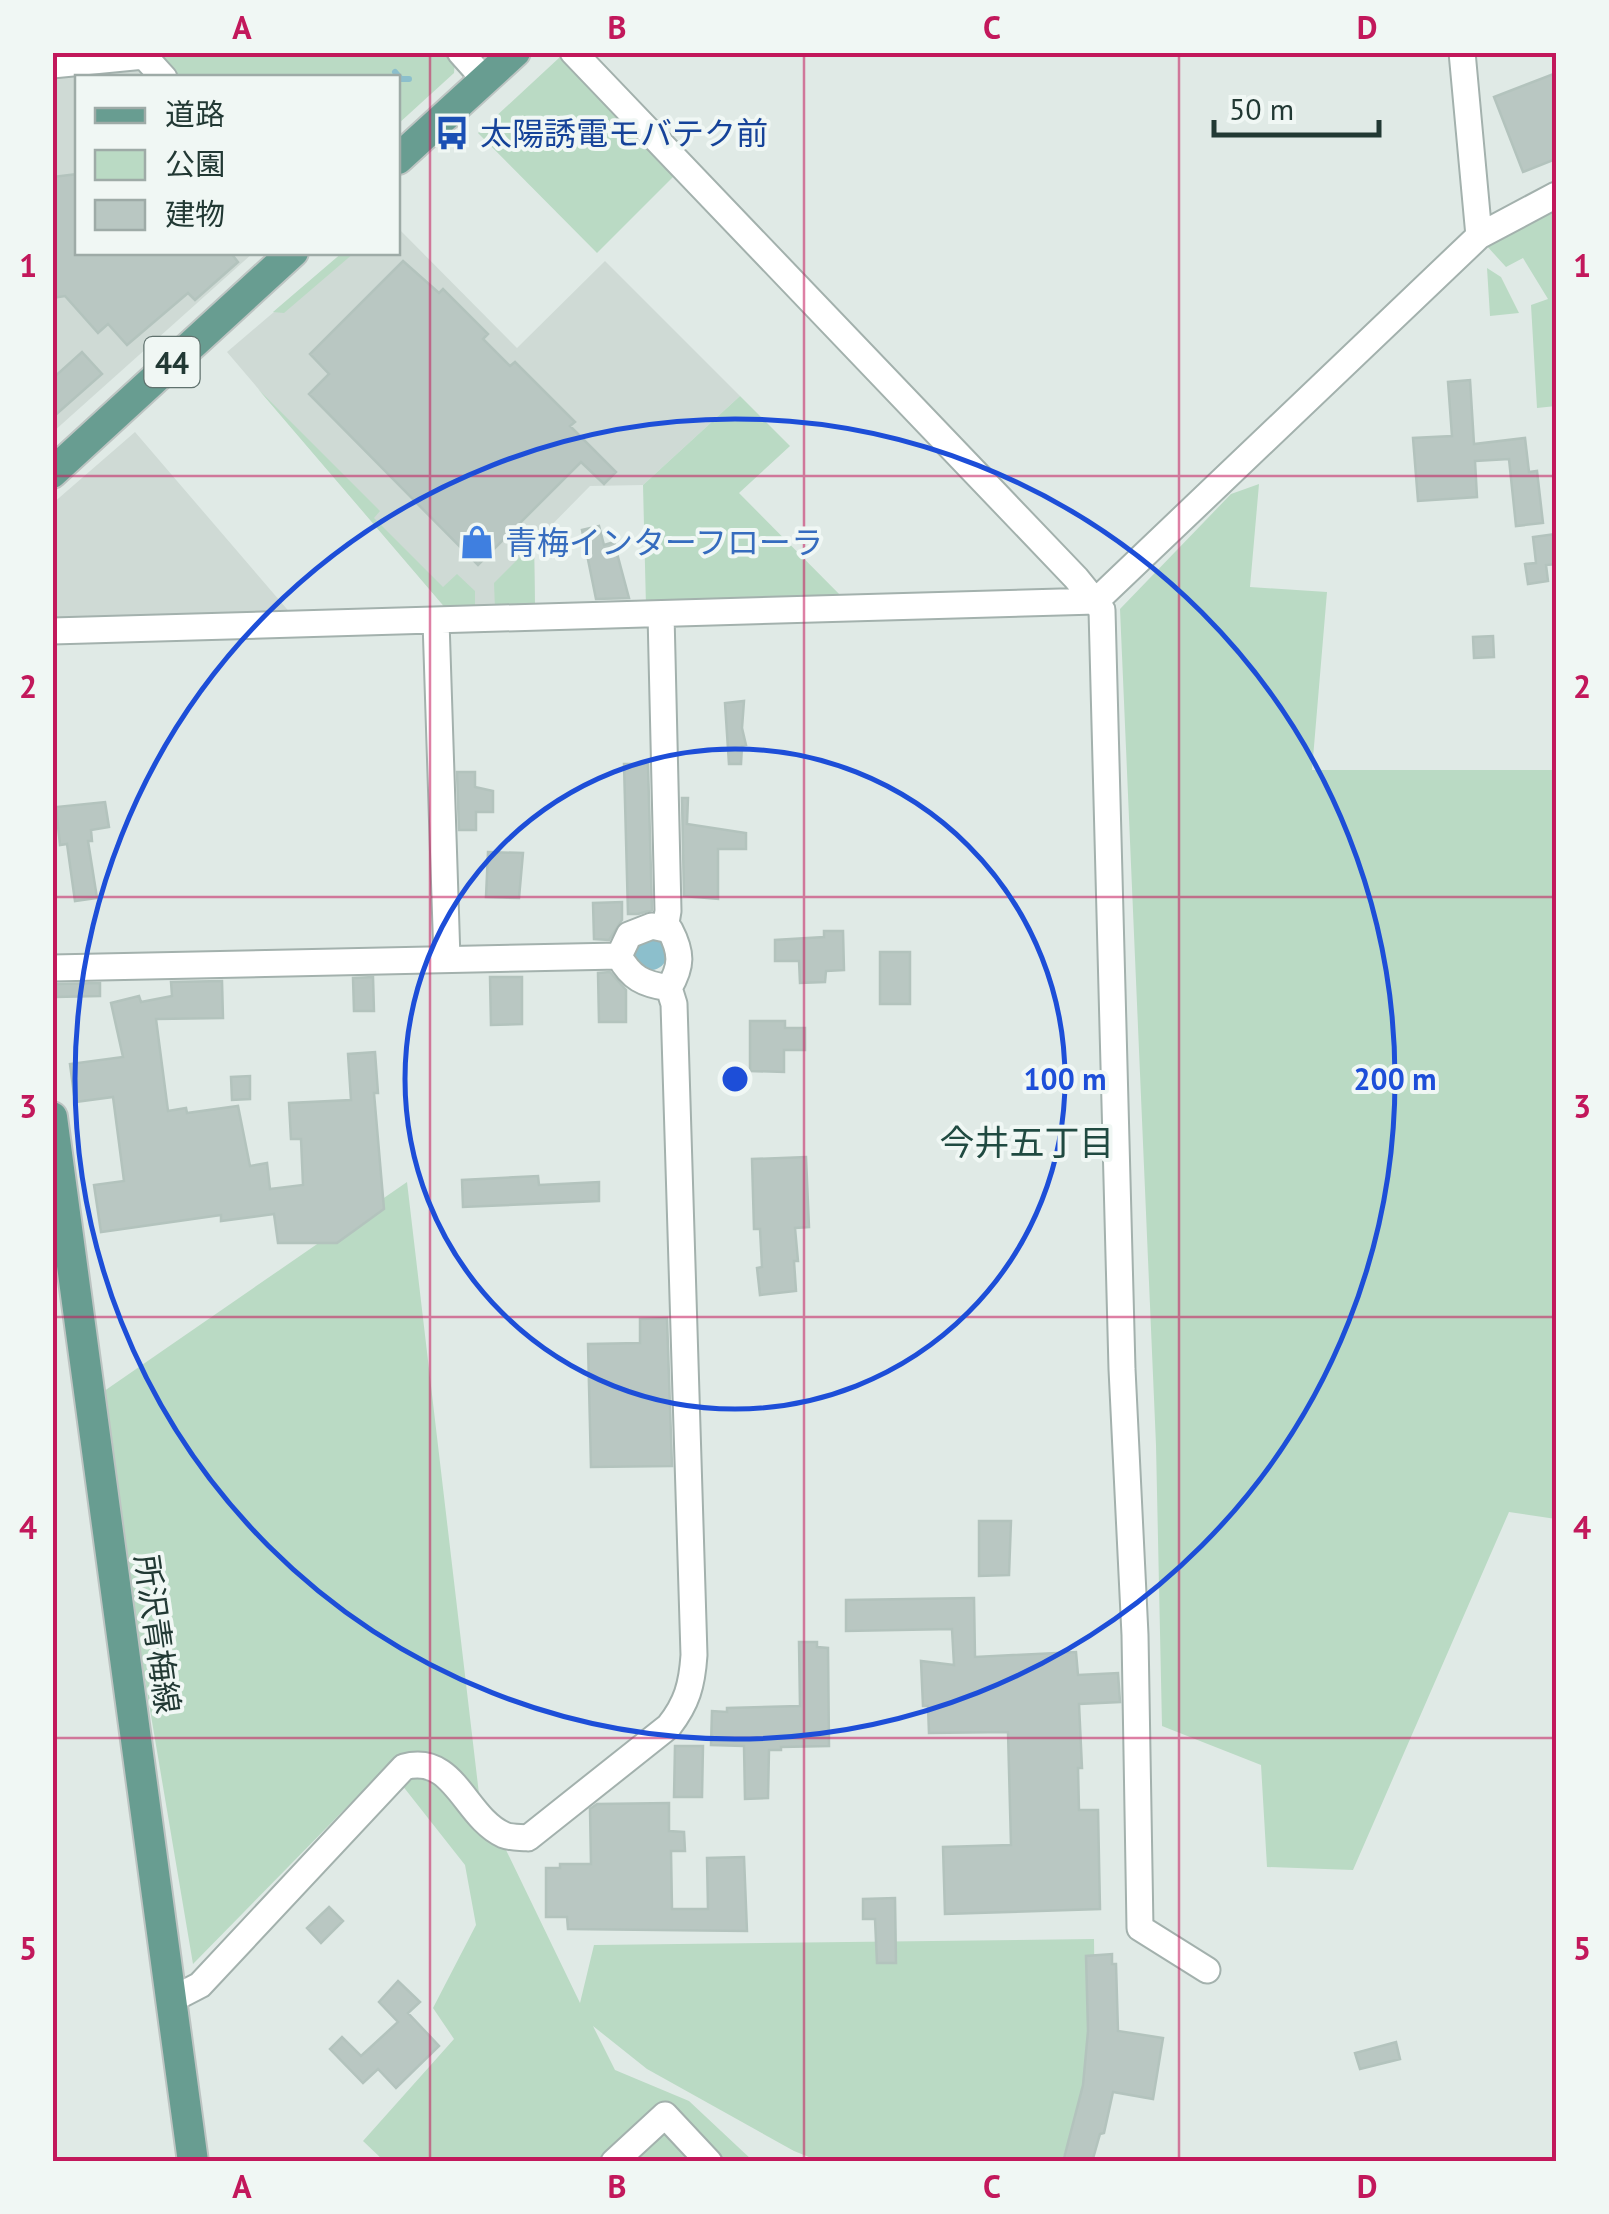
<svg xmlns="http://www.w3.org/2000/svg" width="1609" height="2214" font-family="'PT Sans','Noto Sans JP',sans-serif">
  <rect width="100%" height="100%" fill="#e0eae6"/>
  <path fill="#cfdad5" d="M136 66 153 77 78 78V252L253 253 53 432 52 75Z
    M398 228 517 348 605 261 740 396 643 485 590 486 534 543 535 608 448 611 227 352 343 253 398 252Z
    M135 432 292 615 53 621 52 504Z"/>
  <path fill="#badac4" d="M163 52H447L455 61 454 73 398 124V78L175 77 162 63Z
    M560 57H569L678 172 597 253 478 133Z
    M1556 205V406L1537 408 1531 305 1548 299 1523 258 1506 267 1485 244Z
    M343 252 354 253 284 313 273 312Z
    M1487 268 1501 277 1519 313 1490 316Z
    M258 389 380 511 374 518 443 587 457 574 475 591V608L448 611Z
    M740 396 790 446 739 493 846 601 646 606 643 485Z
    M1259 484 1250 587 1327 592 1312 770H1556V1519L1509 1512 1353 1870 1267 1867 1261 1765 1162 1726 1156 1445 1120 609 1231 494Z
    M534 543 535 608 495 609 494 583Z
    M407 1182 479 1794 580 2003 594 1945 1094 1939 1095 2019 1083 2093 1062 2161H819L794 2151 647 2069 593 2026 615 2070 689 2101 753 2161H384L363 2141 454 2039 433 2008 476 1925 465 1865 387 1766 193 1964 97 1396Z"/>
  <path fill="#8cbfcc" d="M635 954a16 16 0 1 1 32 0a16 16 0 1 1-32 0Z"/>
  <g fill="none" stroke-linecap="round" stroke-linejoin="round">
    <path stroke="#8cbfcc" stroke-width="6" d="M395 72 401 79H409"/>
  </g>
  <path fill="#b9c7c2" stroke="#b3c3bd" stroke-width="2.5" d="M1556 73V159L1523 172 1494 97Z
    M78 174V252H230L238 262 195 300 188 293 127 345 108 324 98 333 65 296 52 298V177Z
    M403 261 439 293 443 289 488 334 483 339 510 366 515 362 575 422 570 426 616 472 604 484 581 462 478 565 309 394 329 374 310 354Z
    M82 352 102 374 52 418V379Z
    M1470 380 1474 444 1525 438 1529 472 1537 471 1543 523 1516 526 1509 459 1475 461 1477 497 1418 501 1413 438 1452 436 1448 382Z
    M599 526 604 545 614 542 629 598 596 599 582 530Z
    M1556 534V564L1546 565 1548 581 1528 584 1525 564 1536 563 1533 537Z
    M1493 636 1494 657 1474 658 1473 637Z
    M744 701 742 728 746 745 742 746 741 764H729L725 703Z
    M624 764H648L652 910 638 914H628Z
    M457 772H475V787L493 791V812H476V830H459Z
    M682 798H688L687 824 746 833V849H718V899L684 896Z
    M105 802 109 827 91 830 92 841H88L97 898 75 901 67 844 60 845 56 807Z
    M488 852 523 853 519 898 486 897Z
    M622 902V920L609 940 594 939 593 903Z
    M824 931H843L844 970 826 971 825 982 800 983 799 961H775V940L824 937Z
    M880 952H910V1004H880Z
    M610 972 626 990V1022H599L598 973Z
    M373 977 374 1011H354L353 978Z
    M490 977H522V1024L491 1025Z
    M222 981 223 1018 156 1019 168 1111 186 1108 187 1113 238 1106 250 1166 267 1163 270 1189 303 1185 301 1139H291L289 1103 351 1100 348 1054 375 1052 378 1093H374L384 1209 337 1243H278L274 1214 221 1221V1215L101 1232 94 1185 124 1181 113 1097 75 1102 70 1064 123 1057 111 1003 139 996 141 1002 172 996 171 982Z
    M100 983V996L56 997V984Z
    M750 1021H785V1028H805V1050H784V1072L750 1071Z
    M250 1076V1099L232 1100 231 1077Z
    M806 1157 809 1227 795 1228 798 1261H794L796 1291 760 1295 757 1268 762 1267 760 1229H754L752 1159Z
    M538 1176 539 1185 599 1182V1201L463 1207 462 1180Z
    M667 1318 672 1466 591 1467 588 1344 640 1343V1319Z
    M979 1521H1011L1009 1575 979 1576Z
    M974 1598 975 1657 1076 1652 1078 1675 1118 1673 1120 1702 1079 1704 1082 1768H1078L1079 1810H1098L1100 1909 945 1914 943 1847 1011 1845 1008 1732 929 1733 928 1706H923L921 1661 954 1665 952 1629 846 1631V1600Z
    M799 1642H817V1647L828 1648 829 1746 781 1747V1750H769L768 1798 745 1799 744 1746 711 1745 712 1711 727 1712V1708L800 1706Z
    M675 1746H703L702 1797H674Z
    M669 1803V1831L684 1832 685 1851H671L672 1909H708L707 1858 744 1857 747 1931 568 1929 567 1917H546V1868H560V1864H591L590 1809 597 1804Z
    M895 1898 896 1963H877L875 1919H863V1899Z
    M329 1907 343 1921 321 1943 307 1928Z
    M1112 1954V1964H1116L1118 2031 1163 2038 1153 2099 1113 2092 1104 2133 1100 2134 1092 2162H1063L1083 2085 1088 2031 1086 1956Z
    M398 1981 420 2002 408 2013 439 2046 396 2088 378 2069 363 2083 330 2049 342 2037 361 2056 398 2022 379 2002Z
    M1396 2042 1400 2059 1360 2069 1355 2053Z"/>
  <g fill="none" stroke-linecap="round" stroke-linejoin="round">
    <g stroke="#a3b1ad" stroke-width="29">
      <path id="minor" d="M460 52 485 80
        M573 52 1076 578 1102 610 1122 1369 1135 1635 1140 1928 1207 1970
        M1462 52 1479 236
        M52 65 144 56 164 78
        M661 614 668 911 665 929
        M436 621 447 959
        M52 631 1096 601 1479 236 1556 195
        M652 926 670 930C682 953 682 966 669 988 643 984 631 978 619 956L629 935Z
        M52 968 619 956
        M173 1999 200 1985 404 1767C455 1753 464 1817 504 1835 511 1838 521 1837 528 1838L669 1726C687 1703 692 1685 694 1655L674 1004 669 988
        M614 2162 665 2115 709 2162"/>
    </g>
    <g stroke="#bdc4c2" stroke-width="34">
      <path id="major" d="M398 159 515 52
        M52 473 293 252
        M52 1117 193 2162"/>
    </g>
    <use href="#minor" stroke="#fff" stroke-width="25"/>
    <use href="#major" stroke="#689d91" stroke-width="30"/>
  </g>
  <path fill="none" stroke="#c2185b" stroke-width="2.5" stroke-opacity="0.55" d="M430 52V2162M804 52V2162M1179 52V2162M52 476H1556M52 897H1556M52 1317H1556M52 1738H1556"/>
  <g fill="none" stroke="#1d4ed8" stroke-width="5">
    <circle cx="735" cy="1079" r="330"/>
    <circle cx="735" cy="1079" r="660"/>
  </g>
  <defs>
    <g id="bus-bare" transform="scale(2.7)"><path d="M-5-6H5V4H4V6H2V4H-2V6H-4V4H-5ZM-3.5-4V0h7V-4ZM-3.5 1.2v1.5H-2V1.2ZM2 1.2v1.5H3.5V1.2Z" fill="#1a4fb4" stroke="#f0f7f4" stroke-width="2.5" paint-order="stroke"/></g>
    <g id="shop-bare" transform="scale(2.7)"><path d="M-5-2.5h2.3a2.7 3.5 0 0 1 5.4 0H5L5.5 6h-11ZM-1.5-2.5h3a1.5 2.3 0 0 0-3 0Z" fill="#3f7fe0" stroke="#f0f7f4" stroke-width="2.5" paint-order="stroke"/></g>
  </defs>
  <g fill-rule="evenodd">
    <use href="#bus-bare" x="452" y="133"/>
    <use href="#shop-bare" x="477" y="542"/>
  </g>
  <g text-anchor="middle" dominant-baseline="central" stroke-width="8" stroke-linejoin="round" paint-order="stroke">
    <rect fill="#f0f7f4" stroke="#60726e" stroke-width="2.5" x="144.5" y="337" width="55" height="50" rx="8"/>
    <g font-size="30" font-weight="bold" fill="#223934">
      <text x="172" y="362">44</text>
    </g>
    <g font-size="32" fill="#164399" stroke="#f0f7f4" text-anchor="start">
      <text x="480" y="133">太陽誘電モバテク前</text>
    </g>
    <g font-size="32" fill="#366cbe" stroke="#f0f7f4" text-anchor="start">
      <text x="505" y="542">青梅インターフローラ</text>
    </g>
    <g font-size="32" fill="#223934" stroke="#f0f7f4">
      <text transform="translate(158 1634) rotate(82)">所沢青梅線</text>
    </g>
    <g font-size="35" fill="#204a41" stroke="#f0f7f4">
      <text x="1027" y="1142">今井五丁目</text>
    </g>
  </g>
  <circle cx="735" cy="1079" r="15" fill="#1d4ed8" stroke="#f0f7f4" stroke-width="5"/>
  <g font-size="30" text-anchor="middle" font-weight="bold" fill="#1d4ed8" stroke="#f0f7f4" stroke-width="8" stroke-linejoin="round" paint-order="stroke">
    <text x="1065" y="1090">100 m</text>
    <text x="1395" y="1090">200 m</text>
  </g>
  <rect width="1609" height="2214" fill="none" stroke="#f0f7f4" stroke-width="110"/>
  <rect x="75" y="75" width="325" height="180" fill="#f0f7f4" stroke="#9eaba7" stroke-width="2.5"/>
  <rect x="95" y="108" width="50" height="15" fill="#689d91" stroke="#9eaba7" stroke-width="2.5"/>
  <text x="165" y="125" font-size="30" fill="#223934">道路</text>
  <rect x="95" y="150" width="50" height="30" fill="#badac4" stroke="#9eaba7" stroke-width="2.5"/>
  <text x="165" y="175" font-size="30" fill="#223934">公園</text>
  <rect x="95" y="200" width="50" height="30" fill="#b9c7c2" stroke="#9eaba7" stroke-width="2.5"/>
  <text x="165" y="225" font-size="30" fill="#223934">建物</text>
  <path d="M1214 120v15h165v-15" fill="none" stroke="#223934" stroke-width="5"/>
  <text x="1229" y="120" font-size="30" fill="#223934" stroke="#f0f7f4" stroke-width="8" paint-order="stroke">50 m</text>
  <rect x="55" y="55" width="1499" height="2104" fill="none" stroke="#c2185b" stroke-width="4"/>
  <g font-size="32" text-anchor="middle" font-weight="bold" fill="#c2185b">
    <text x="242" y="39">A</text>
    <text x="617" y="39">B</text>
    <text x="992" y="39">C</text>
    <text x="1367" y="39">D</text>
    <text x="28" y="277">1</text>
    <text x="1582" y="277">1</text>
    <text x="28" y="698">2</text>
    <text x="1582" y="698">2</text>
    <text x="28" y="1118">3</text>
    <text x="1582" y="1118">3</text>
    <text x="28" y="1539">4</text>
    <text x="1582" y="1539">4</text>
    <text x="28" y="1960">5</text>
    <text x="1582" y="1960">5</text>
    <text x="242" y="2198">A</text>
    <text x="617" y="2198">B</text>
    <text x="992" y="2198">C</text>
    <text x="1367" y="2198">D</text>
  </g>
</svg>
